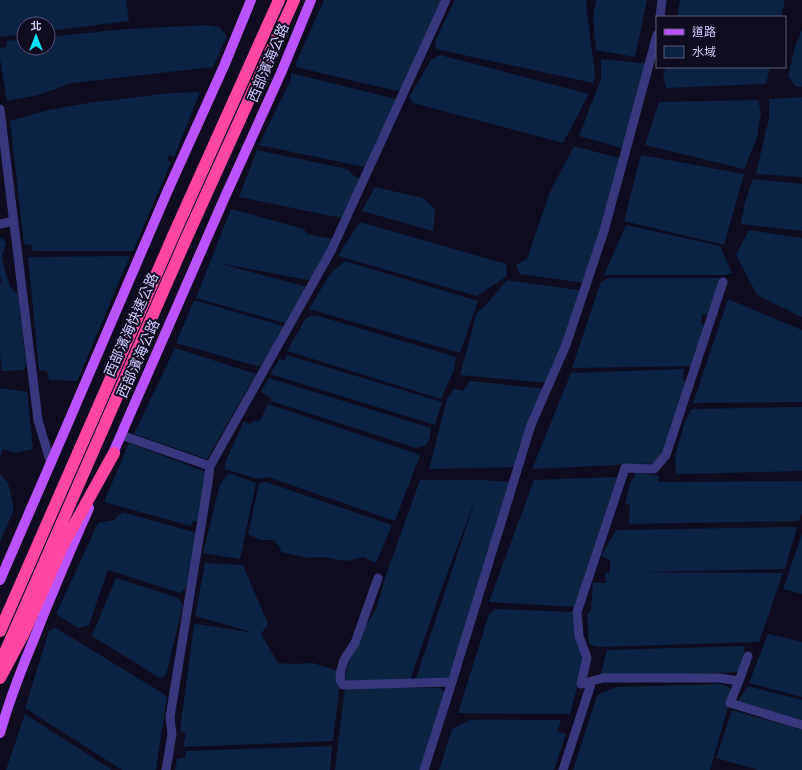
<svg xmlns="http://www.w3.org/2000/svg" width="802" height="770" font-family="'Alegreya Sans','Noto Sans TC',sans-serif">
  <rect width="100%" height="100%" fill="#0f0c1f"/>
  <path fill="#0c2344" d="M0 0H126L129 21 48 31V24H24V34L0 37Z
    M324 0H444L401 92 296 67V63Z
    M455 0H587L586 4 595 75 593 83 436 49 435 41Z
    M596 0H647L635 57 596 50 593 17Z
    M680 0H785L781 17H677Z
    M207 25 219 27 227 36 213 67 72 83 38 95 7 101 0 58V48L7 47V41L24 39V48H48V37L127 29Z
    M802 30V87H796L788 76 795 47Z
    M440 55 589 94 563 143 413 103 409 97 431 60Z
    M601 59 651 64 625 149 579 136 601 79Z
    M666 67H770L766 84 666 88 663 76Z
    M291 73 396 99 365 167 259 145 291 79Z
    M200 92 174 157 169 155 167 160 171 162 133 251H33L31 245 24 244 10 121 48 110 88 103 170 93Z
    M802 97V177L756 174 769 118V99Z
    M758 100 761 113 757 138 744 169 645 145 659 102Z
    M574 146 626 160 585 283 520 274 516 265 527 259 550 192Z
    M257 150 347 169 353 175 360 179 341 218 239 197Z
    M641 155 744 174 724 245 624 221Z
    M753 179 802 184V231L741 224 745 202Z
    M375 187 423 198 435 209 433 231 362 211Z
    M231 209 304 229 307 234 333 239 313 281 218 263 307 287 288 324 196 298Z
    M360 222 506 264 507 276 477 296 338 256 354 230Z
    M626 225 720 246 732 273 725 275H604Z
    M749 230 802 238V317L757 295 736 255Z
    M2 237 6 243 2 256 6 274 10 286 18 295 26 363 24 370 2 371 0 354V284L2 282 0 276V239Z
    M130 256 77 381 49 380 47 371 39 370 28 257Z
    M345 261 478 301 460 353 309 309 330 274Z
    M609 278H724L717 315 702 314 701 324 711 325 699 366 572 368 601 282Z
    M507 280 584 291 548 383 460 375 477 312 486 305Z
    M728 299 802 330V402L693 403Z
    M194 300 287 327 260 367 176 343Z
    M315 315 456 357 454 370 441 399 287 351 306 318Z
    M175 348 256 374 207 459 134 434Z
    M287 355 442 402 435 425 270 374 280 358 284 361Z
    M684 369 683 380 689 384 666 458 658 463 532 469 571 373Z
    M269 378 431 428 430 438 425 446 416 448 271 401V398L261 392Z
    M470 381 547 389 518 467 429 469 447 399 454 389 463 391Z
    M0 388 27 392 33 449 15 453 3 449 0 458Z
    M268 404 420 455 395 521 268 477 258 479 225 469V463L244 421 250 424 253 421H260Z
    M802 407V471L676 474 675 456 685 421 692 409Z
    M129 443 209 473 199 523 193 521 191 526 104 502Z
    M636 472 659 476 658 482 802 481V513L799 521 629 524 630 505 625 504 630 483 633 479Z
    M229 473 256 483 240 559 203 553 220 484Z
    M0 474 8 483 13 505V512L0 542Z
    M617 477 574 607 489 602 534 480Z
    M420 480H482L509 482 449 681H415L477 495 444 582 410 680H345L347 667 366 625 376 609 386 575Z
    M266 482 392 525 376 563 363 557 347 561 322 557 308 558 281 552 280 548 274 540H260L248 534 259 483Z
    M122 512 197 533 186 588 180 593 108 570 89 625 78 628 56 614 98 523 114 520Z
    M797 527 785 569 636 572 783 573 759 642 598 647 589 644 587 615 591 611 593 583H606L605 573H610V560L601 556 616 530Z
    M802 534V594L783 589Z
    M205 563 243 565 268 624 261 634 278 663 291 664 313 663 341 672 333 741 183 747 186 734 180 730 194 625 198 624 255 633 195 616Z
    M116 578 178 598 183 605 166 675 160 678 92 636Z
    M495 609 574 612 585 658 570 714 458 713 489 614Z
    M56 628 167 696 156 770H122L25 708 49 631Z
    M768 634 802 642V697L749 683Z
    M745 646 741 672 600 677 607 650Z
    M722 684 728 687 732 691 730 701 710 770H573L597 695 616 687Z
    M748 686 802 700V720L738 701Z
    M345 688H439L448 694 426 770H335Z
    M732 710 802 730V770H758L716 758Z
    M25 714 112 770H6Z
    M470 720H561L557 732 566 734 554 770H439L452 729Z
    M332 746 330 770H175L177 759 185 757 186 751Z"/>
  <g fill="none" stroke-linecap="round" stroke-linejoin="round">
    <path stroke="#38377e" stroke-width="9" d="M660 17 662 0
      M0 109 38 420 51 464
      M0 224 14 221
      M723 282 666 455 654 469 625 468 577 612 579 636 587 658 581 684 603 678H719L739 681 730 703 802 725
      M121 435 210 466
      M378 578 355 643 344 660 341 670 340 680 343 685 452 682
      M739 681 748 656
      M166 770 172 734 170 717 208 483 210 466 331 251 446 0
      M424 770 452 682 531 425 566 345 604 231 657 35
      M563 770 592 681"/>
    <path stroke="#ba52ff" stroke-width="10" d="M110 460 224 199 281 73 311 0
      M0 580 65 430 168 190 224 66 251 0
      M0 733C9 701 21 670 34 639 51 595 70 551 89 508"/>
    <path stroke="#ff46a3" stroke-width="12" d="M0 631 174 234 279 0
      M0 664 186 239 294 0
      M0 678 23 635 63 545 114 453"/>
  </g>
  <g text-anchor="middle" dominant-baseline="central" stroke-width="4" stroke-linejoin="round" paint-order="stroke">
    <g font-size="14" fill="#cfcbff" stroke="#0f0c1f">
      <text transform="translate(269 63) rotate(-67)">西部濱海公路</text>
      <text transform="translate(132 325) rotate(-66)">西部濱海快速公路</text>
      <text transform="translate(139 359) rotate(-66)">西部濱海公路</text>
    </g>
  </g>
  <rect x="656" y="16" width="130" height="52" fill="#0f0c1f" stroke="#5c5879"/>
  <rect x="664" y="29" width="20" height="6" fill="#ba52ff" stroke="#5c5879"/>
  <text x="692" y="36" font-size="12" fill="#cfcbff">道路</text>
  <rect x="664" y="46" width="20" height="12" fill="#0c2344" stroke="#5c5879"/>
  <text x="692" y="56" font-size="12" fill="#cfcbff">水域</text>
  <g transform="translate(36 36)"><circle r="19" fill="#0f0c1f" stroke="#5c5879"/>
  <path d="M0-3L7 15L0 10L-7 15Z" fill="#00e3f6"/>
  <text y="-6" font-size="11" font-weight="bold" text-anchor="middle" fill="#cfcbff">北</text>
  </g>
</svg>
